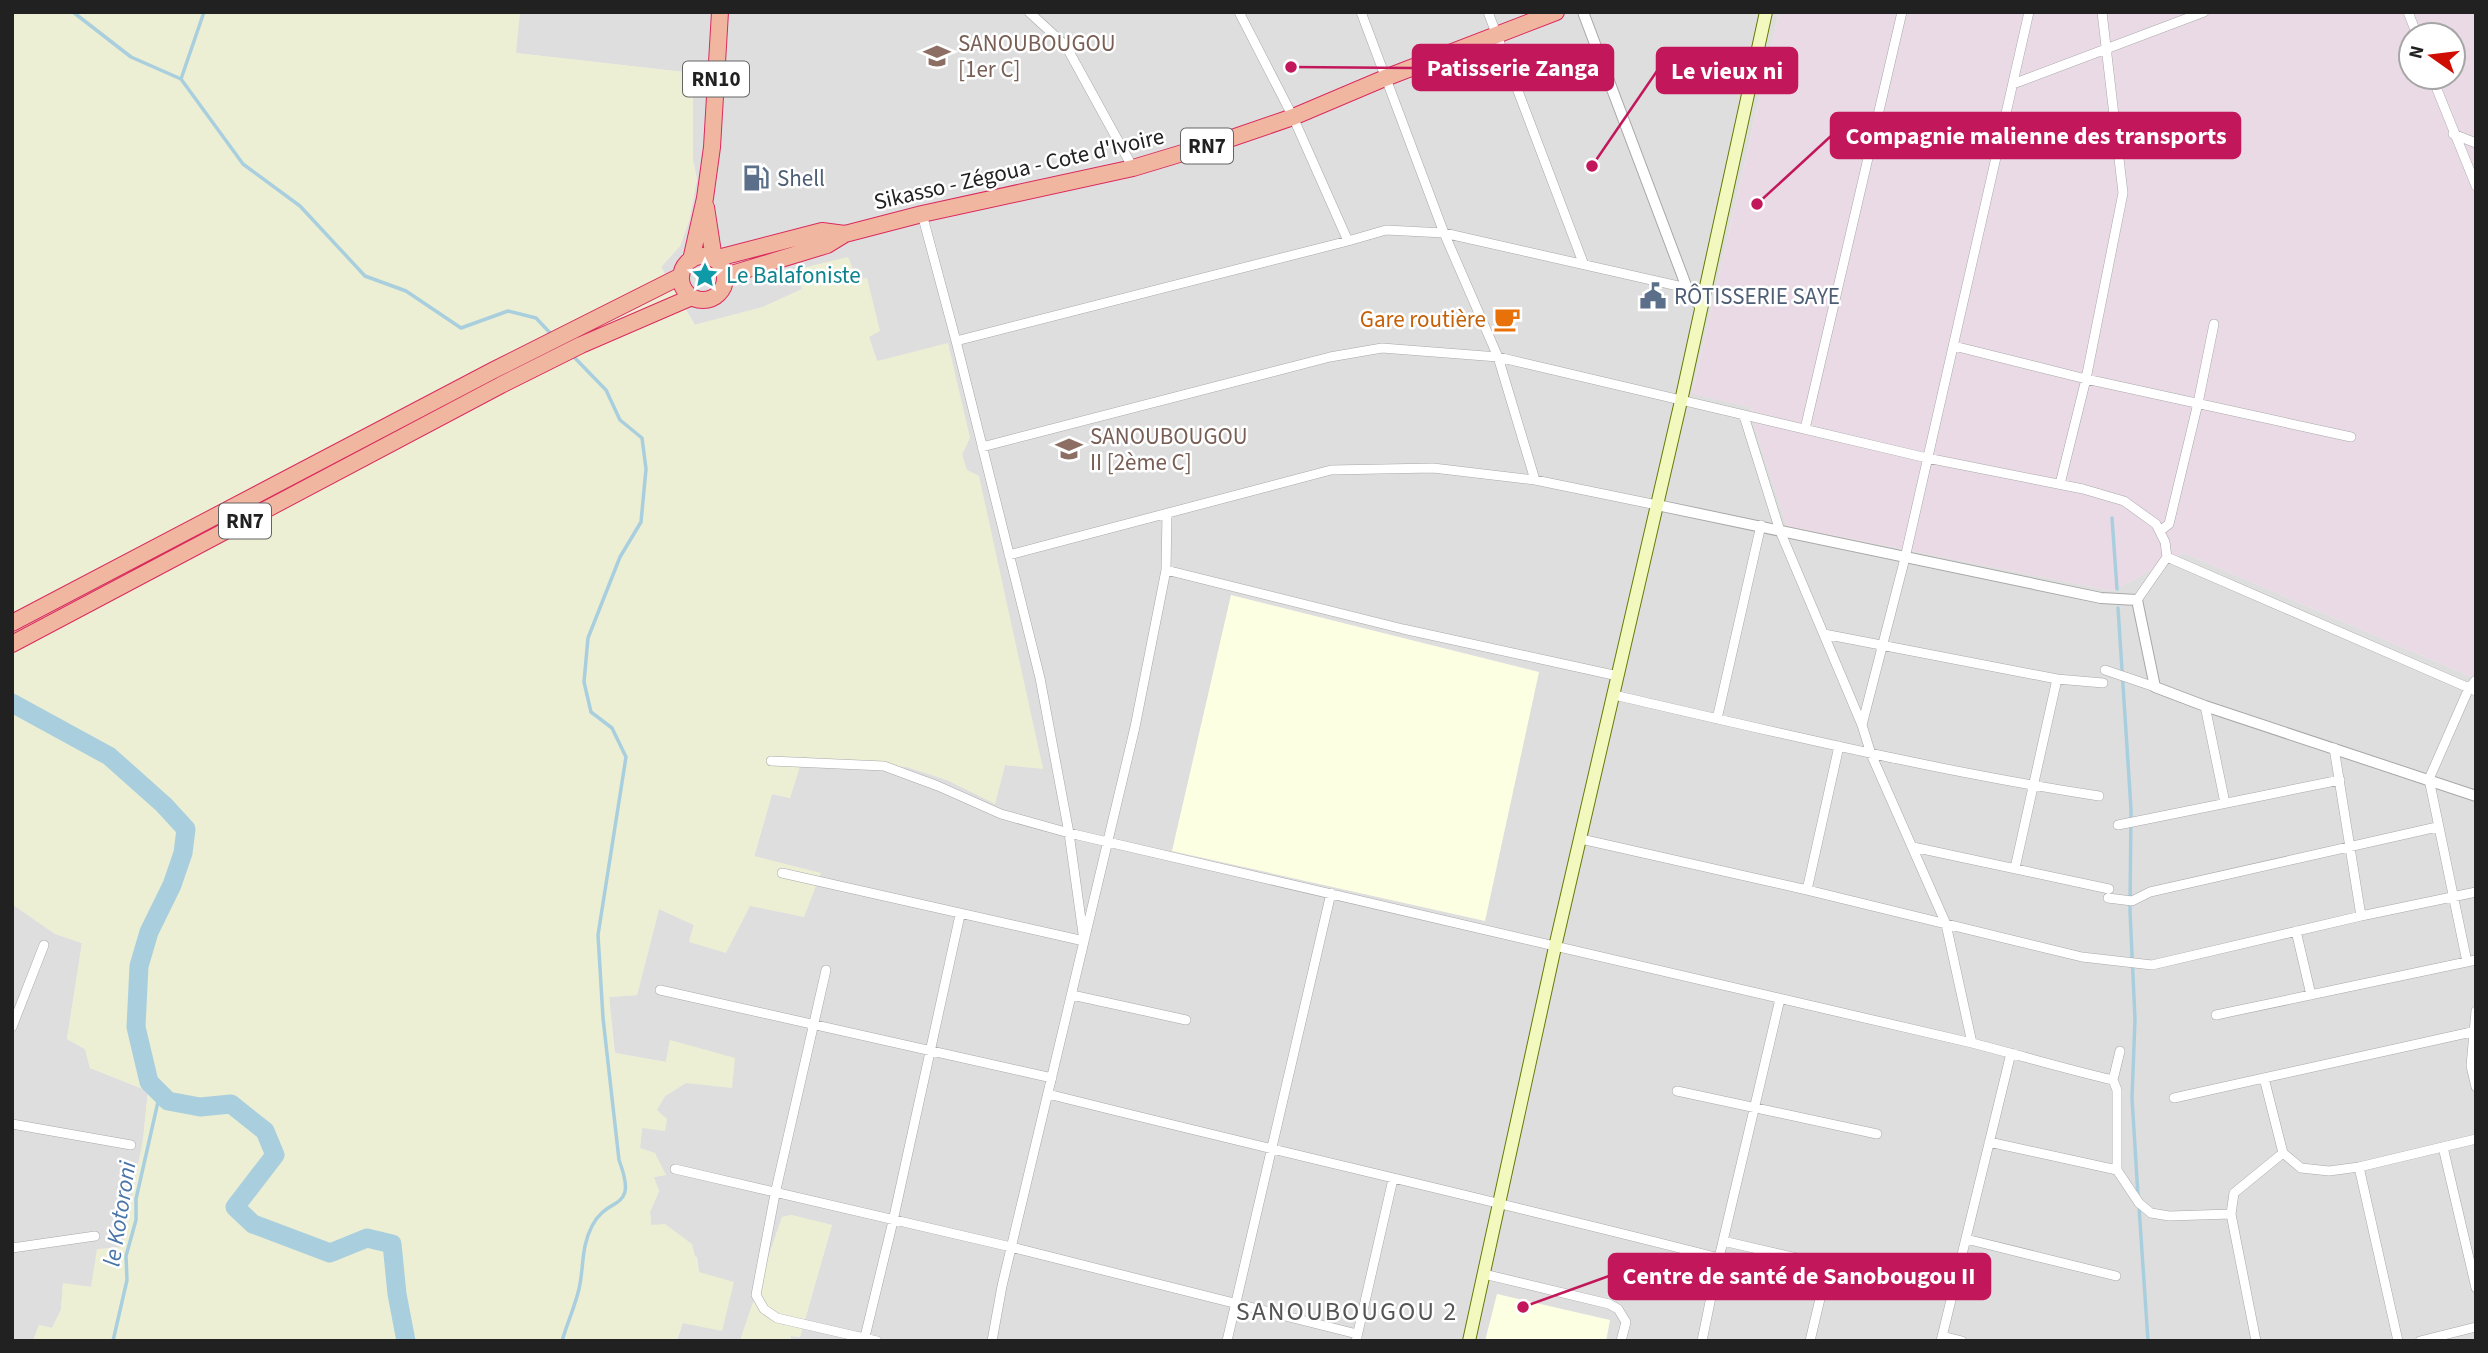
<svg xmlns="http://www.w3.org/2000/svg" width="2488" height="1353" font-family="'Source Sans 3',sans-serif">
  <rect width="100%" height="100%" fill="#f1eee8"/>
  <path fill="#dfdede" d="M520 12H1779L1692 393 1750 407 1759 441 1787 526 2112 591 2184 553 2476 679V1341H790L791 1336 800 1337 832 1225 791 1215 782 1217 740 1341H677L699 1272 697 1257 651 1225 650 1212 659 1191 653 1177 666 1175 640 1148 642 1128 665 1096 686 1083 670 1040 666 1062 615 1053 609 997 637 995 659 909 694 925 689 941 754 857 772 794 790 798 802 757 907 767 947 780 995 803 1005 765 1043 768 962 454 877 361 869 337 867 278 802 289 763 307 695 325 661 267 680 246 689 221 697 179 693 161V73L515 53Z
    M12 904 55 934 82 943 67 1039 85 1049 90 1068 148 1091 143 1140 122 1247 91 1287 63 1284 61 1310 52 1328 39 1325 33 1341H12Z"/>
  <path fill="#eadae6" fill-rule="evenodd" d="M1779 12H2476V679L2184 553 2112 591 1787 526 1759 441 1750 407 1692 394ZM2411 35H2453V77H2411Z"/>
  <path fill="#fdffe3" d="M1231 595 1539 672 1485 921 1172 851Z
    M1497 1294 1610 1320 1606 1341H1485Z"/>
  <path fill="#ecefd4" d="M12 12H520L516 53 693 73V161L697 179 689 221 680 246 661 267 694 325 763 307 802 289 798 269 848 257 858 281 867 278 880 331 869 337 877 361 948 343 970 438 962 455 967 470 979 476 1043 769 1005 765 995 804 947 780 907 767 803 757 790 798 772 794 754 856 821 873 804 917 750 906 726 953 689 942 694 925 659 909 637 995 609 997 614 1053 666 1062 670 1040 735 1058 732 1088 686 1083 665 1096 657 1110 667 1119 665 1131 642 1128 640 1148 655 1153 666 1175 654 1177 659 1191 650 1212 651 1225 665 1224 692 1244 699 1272 734 1282 722 1331 682 1323 677 1341H33L39 1325 52 1328 61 1310 63 1283 91 1287 97 1249 122 1247 143 1140 148 1091 90 1068 85 1049 67 1039 82 943 55 934 12 904Z
    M791 1215 832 1225 800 1337 791 1336 790 1341H740L782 1217Z"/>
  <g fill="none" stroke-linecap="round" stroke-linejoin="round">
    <path stroke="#a9cfde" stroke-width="3.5" d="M73 12 131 57 181 79 243 164 300 206 365 276 406 291 461 328 508 311 536 318 553 336
      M181 79 204 12
      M2112 518 2117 589
      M2118 608 2131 809 2130 911 2135 1019 2132 1098 2138 1196
      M2139 1207 2148 1341
      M113 1341 127 1280 126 1256 136 1220V1199L160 1093
      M562 1341C567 1324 575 1306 579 1289 584 1267 581 1247 592 1226 608 1194 639 1213 619 1160L603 1018 598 935 626 757 612 728 591 712 584 682 588 638 620 557 641 522 646 469 642 438 620 420 606 390 571 354"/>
    <path stroke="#a9cfde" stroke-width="19" d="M12 703 109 756 164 805 186 829 183 853 172 885 149 932 139 966 136 1027 149 1082 168 1101 200 1107 231 1104 265 1131 275 1155 235 1207 253 1224 330 1253 367 1238 392 1244 397 1294 406 1341"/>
    <g stroke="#a8a8a8" stroke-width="10">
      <path id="minor" d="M1029 12 1066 46 1133 168
        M1239 12 1293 117 1348 241
        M1361 12 1444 233 1498 357 1535 480
        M1488 12 1584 265
        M2408 12 2417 35
        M2432 77 2476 186
        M2013 84 2204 12
        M2453 134 2476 143
        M956 341 1348 241 1386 230 1444 233 1687 288
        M1954 346 2086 379 2351 437
        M1744 416 1780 531 1862 725 1871 754 1946 924 1972 1043
        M1805 429 1902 12
        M982 447 1330 357 1382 348 1498 357 1927 458 2083 489 2124 501 2156 524 2165 542 2167 557 2137 600
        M2060 484 2086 379 2123 193 2102 12
        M2160 531 2169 524 2198 403 2214 324
        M1009 555 1331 470 1433 468 1535 480 1657 505
        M2167 557 2476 691
        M1166 570 1403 629 1618 676
        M1824 634 2057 679 2103 683
        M2105 670 2155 687
        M1614 695C1775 732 1935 771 2099 796
        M2205 706 2225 803
        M1717 719 1761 525
        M1862 725 1905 558 2029 12
        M2334 748 2361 916
        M771 761 884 766 938 786 1001 814 1069 833 1972 1043C2019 1055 2065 1069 2113 1080
        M2118 825 2340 780
        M1581 839 1807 890 2082 957 2152 965 2361 916 2476 892
        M1913 847 2109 889
        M2015 868 2057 679
        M782 873 1084 941 1069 833 1040 678 956 341 922 214
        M1807 890 1839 746
        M2108 898 2132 901 2150 892 2437 827
        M2296 931 2311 995
        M2467 962 2429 779 2469 688 2476 680
        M826 970 775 1194 756 1295 764 1309 777 1318 877 1341
        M660 990 1052 1078
        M1072 995 1186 1020
        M2476 1011 2471 1066 2476 1087
        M2216 1015 2476 960
        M12 1027 44 945
        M2120 1051 2113 1080 2117 1090V1170L2139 1203 2151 1213 2169 1216 2231 1214
        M2264 1078 2283 1153 2301 1168 2329 1171 2359 1167 2398 1341
        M1677 1091 1877 1134
        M1048 1094C1271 1150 1496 1201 1719 1258
        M2174 1098 2476 1031
        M12 1124 131 1145
        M1989 1142 2117 1170
        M2443 1147 2476 1288
        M2359 1167 2476 1139
        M675 1169 1011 1247 1357 1334
        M1966 1239 2116 1276
        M1723 1241 1828 1265 1810 1341
        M12 1248 95 1236
        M1484 1274 1609 1304 1618 1309 1626 1322 1621 1341
        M1942 1336 1962 1341
        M864 1341 893 1221 960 915
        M992 1341 1002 1286 1135 727 1166 570 1167 514
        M1227 1341 1331 893
        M1356 1341 1393 1179
        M1702 1341 1719 1258 1780 999
        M1941 1341 2011 1053
        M2256 1341 2231 1214 2234 1193 2283 1153
        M2420 1341 2476 1327"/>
    </g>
    <g stroke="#a8a8a8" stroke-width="12">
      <path id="tertiary" d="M1583 12 1687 288 1701 308
        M1657 505 2101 598 2137 600 2155 687 2205 706 2476 796"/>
    </g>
    <g stroke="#677a06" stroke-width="14">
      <path id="secondary" d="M1469 1341 1555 947 1681 401 1766 12"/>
    </g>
    <g stroke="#da2a5d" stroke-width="18">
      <path id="trunk" d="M706 207 714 259 822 231 845 234
        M681 278a22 22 0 1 1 44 0a22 22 0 1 1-44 0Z
        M691 260 705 198 712 147 720 12
        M725 276 827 245 845 234 922 214 1133 168 1229 139 1293 117 1385 78 1556 12
        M12 623 494 370 681 276
        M12 644 501 385 581 345 692 297"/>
    </g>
    <use href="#minor" stroke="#fff" stroke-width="9"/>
    <use href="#tertiary" stroke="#fff" stroke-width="10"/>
    <use href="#secondary" stroke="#f3f9be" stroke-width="12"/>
    <use href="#trunk" stroke="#f1b6a0" stroke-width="16"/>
  </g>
  <defs>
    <g id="school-bare" transform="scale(2.1)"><path d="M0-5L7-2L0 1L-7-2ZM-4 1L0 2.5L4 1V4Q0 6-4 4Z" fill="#8d6e63" stroke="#fff" stroke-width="2.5" paint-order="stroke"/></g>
    <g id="fuel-bare" transform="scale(2.1)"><path d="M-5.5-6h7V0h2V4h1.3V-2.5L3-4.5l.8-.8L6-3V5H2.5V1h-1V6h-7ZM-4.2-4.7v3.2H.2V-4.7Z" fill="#5c6f8a" stroke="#fff" stroke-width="2.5" paint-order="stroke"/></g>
    <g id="sight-bare" transform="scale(2.1)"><path d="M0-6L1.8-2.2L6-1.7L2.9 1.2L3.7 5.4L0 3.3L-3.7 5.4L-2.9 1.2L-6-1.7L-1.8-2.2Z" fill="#0f9aa8" stroke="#fff" stroke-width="2.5" paint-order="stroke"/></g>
    <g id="civic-bare" transform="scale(2.1)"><path d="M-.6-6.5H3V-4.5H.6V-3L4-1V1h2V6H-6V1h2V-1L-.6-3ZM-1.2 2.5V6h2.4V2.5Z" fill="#5c6f8a" stroke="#fff" stroke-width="2.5" paint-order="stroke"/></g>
    <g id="cafe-bare" transform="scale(2.1)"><path d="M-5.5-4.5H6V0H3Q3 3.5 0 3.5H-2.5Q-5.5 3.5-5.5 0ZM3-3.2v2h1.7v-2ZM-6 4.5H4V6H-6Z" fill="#e8710a" stroke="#fff" stroke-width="2.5" paint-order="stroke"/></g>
  </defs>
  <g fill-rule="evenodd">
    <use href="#school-bare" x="937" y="56"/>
    <use href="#fuel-bare" x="756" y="178"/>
    <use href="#sight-bare" x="705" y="275"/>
    <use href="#civic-bare" x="1653" y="296"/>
    <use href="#cafe-bare" x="1507" y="319"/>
    <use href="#school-bare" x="1069" y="449"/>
  </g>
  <g text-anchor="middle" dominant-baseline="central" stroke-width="5" stroke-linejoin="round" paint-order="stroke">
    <g fill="#fff" stroke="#646464" stroke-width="2">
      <rect x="683" y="61.5" width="66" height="35" rx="5"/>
      <rect x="1181" y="128.5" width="52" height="35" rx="5"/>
      <rect x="219" y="503.5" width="52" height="35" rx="5"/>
    </g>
    <g font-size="21" font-weight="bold" fill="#212121">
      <text x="716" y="79">RN10</text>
      <text x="1207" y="146">RN7</text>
      <text x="245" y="521">RN7</text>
    </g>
    <g font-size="23" fill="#785e54" stroke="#fff" text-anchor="start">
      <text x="958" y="43">SANOUBOUGOU<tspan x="958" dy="26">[1er C]</tspan></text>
      <text x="1090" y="436">SANOUBOUGOU<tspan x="1090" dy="26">II [2ème C]</tspan></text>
    </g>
    <g font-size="23" fill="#212121" stroke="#fff">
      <text transform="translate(1019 169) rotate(-13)">Sikasso - Zégoua - Cote d'Ivoire</text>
    </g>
    <g font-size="23" fill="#4e5e75" stroke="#fff" text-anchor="start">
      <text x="777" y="178">Shell</text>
      <text x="1674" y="296">RÔTISSERIE SAYE</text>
    </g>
    <g font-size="23" fill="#0d838f" stroke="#fff" text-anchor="start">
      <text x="726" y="275">Le Balafoniste</text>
    </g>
    <g font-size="23" fill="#c56008" stroke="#fff" text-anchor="end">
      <text x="1486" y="319">Gare routière</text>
    </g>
    <g font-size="24" font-style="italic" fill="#4a75a9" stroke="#fff">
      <text transform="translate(120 1214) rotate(-81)">le Kotoroni</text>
    </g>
    <g font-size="26" letter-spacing="2" fill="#545454" stroke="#fff">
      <text x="1347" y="1311">SANOUBOUGOU 2</text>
    </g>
  </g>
  <path fill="none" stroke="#c2185b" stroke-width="2.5" d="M1291 67L1413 68M1592 166L1657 71M1757 204L1831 136M1523 1307L1609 1276"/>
  <g fill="#c2185b" stroke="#fff" stroke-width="2.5">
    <circle cx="1291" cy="67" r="7"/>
    <circle cx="1592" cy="166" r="7"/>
    <circle cx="1757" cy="204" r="7"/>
    <circle cx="1523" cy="1307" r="7"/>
  </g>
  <g fill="#c2185b" stroke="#c2185b" stroke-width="2.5">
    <rect x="1413" y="45" width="200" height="45" rx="7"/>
    <rect x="1657" y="48" width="140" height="45" rx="7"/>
    <rect x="1831" y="113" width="409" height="45" rx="7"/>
    <rect x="1609" y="1254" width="381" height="45" rx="7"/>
  </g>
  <g font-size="24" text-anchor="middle" font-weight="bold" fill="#fff">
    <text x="1513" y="76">Patisserie Zanga</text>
    <text x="1727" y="79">Le vieux ni</text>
    <text x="2036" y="144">Compagnie malienne des transports</text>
    <text x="1799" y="1284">Centre de santé de Sanobougou II</text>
  </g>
  <rect width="2488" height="1353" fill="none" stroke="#212121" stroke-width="28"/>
  <g transform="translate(2432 56) rotate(284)"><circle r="33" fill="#ffffff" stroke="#a6a6a6" stroke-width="2"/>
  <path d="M0-5L12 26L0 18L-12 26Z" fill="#d00d02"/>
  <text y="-10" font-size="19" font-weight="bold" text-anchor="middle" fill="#212121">N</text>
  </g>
</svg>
